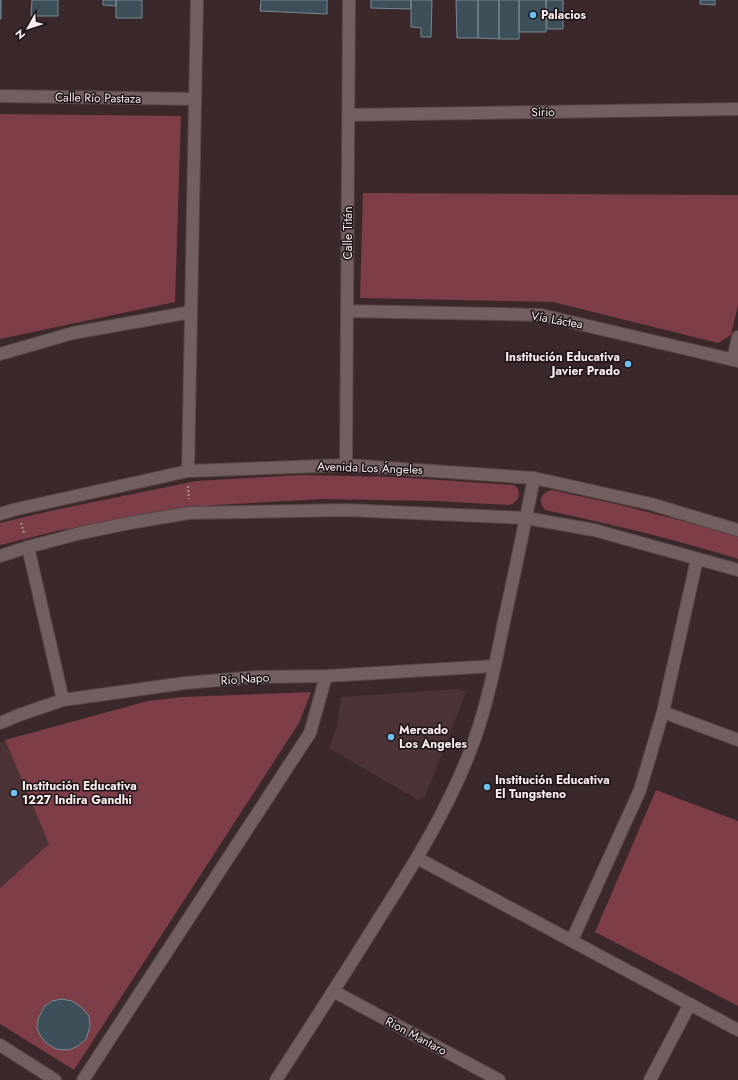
<svg xmlns="http://www.w3.org/2000/svg" width="738" height="1080" font-family="Jost,sans-serif">
  <rect width="100%" height="100%" fill="#3b282a"/>
  <path fill="#4b3336" d="M459 689 466 692 425 797 418 800 329 748 337 725 341 697Z
    M5 740 49 844 0 888V743Z"/>
  <path fill="#7d3e48" d="M0 114 181 116 175 302 0 339Z
    M363 193 738 195V305L731 335 718 343 553 302 360 298Z
    M301 475 395 477 514 485C520 489 521 497 515 502 514 504 511 504 509 505L436 501 322 499 216 505 61 530 0 545V523L50 511 196 481Z
    M551 490 620 505 738 535V559C675 539 610 524 545 510 538 501 540 494 551 490Z
    M311 692 299 723 74 1070 0 1024V888L49 844 5 740 148 701 182 697Z
    M656 790 738 821V1006L595 932Z"/>
  <path fill="#3d4f59" stroke="#778a95" d="M0 0H1V19H0Z
    M32 0H58V16H31Z
    M103 0H116V6L103 5Z
    M116 0H142V18H116Z
    M261 0H327V14L260 11Z
    M371 0H411V9L371 8Z
    M411 0H432L431 37H421V28L411 27Z
    M456 0H478V38H457Z
    M478 0H499V39L478 38Z
    M499 0H519V39H499Z
    M519 0H546V32H519Z
    M546 0H563V29H547Z
    M700 0H715V5L700 4Z
    M62 999 72 1001 81 1007 89 1016 90 1027 86 1039 78 1046 69 1050 56 1049 45 1042 40 1035 37 1028 38 1019 44 1007 52 1001Z"/>
  <g fill="none" stroke-linecap="round" stroke-linejoin="round">
    <g stroke="#554648" stroke-width="14">
      <path id="minor" d="M0 96 195 99
        M349 115 738 109
        M347 311 541 315 738 361
        M0 354 73 333 191 312
        M733 360 738 337
        M346 465 349 0
        M188 471 197 0
        M28 547 63 700
        M663 712 738 740
        M0 723 19 715 63 700 185 683 256 677 326 676 495 666
        M417 858 738 1030
        M572 940 640 790 663 712 697 559
        M333 991 499 1080
        M0 1045 55 1080
        M83 1080 310 733 326 676
        M276 1080C311 1026 346 972 380 917 416 861 451 804 474 741 489 699 497 655 506 612 516 567 525 522 534 478
        M650 1080 690 1004"/>
    </g>
    <g stroke="#554648" stroke-width="14">
      <path id="tertiary" d="M0 514 17 509 188 471 346 465 534 478 651 504 738 530
        M0 556 28 547 81 533 135 522 189 513 346 510 526 518 594 530 738 570"/>
    </g>
    <path stroke="#978789" stroke-width="2.5" stroke-dasharray="2 2" stroke-linecap="butt" d="M188 486 189 499
      M21 523 24 533"/>
    <use href="#minor" stroke="#735e60" stroke-width="12"/>
    <use href="#tertiary" stroke="#735e60" stroke-width="12"/>
  </g>
  <g fill="#6dc2f3" stroke="#1c1415" stroke-width="1.5">
    <circle cx="533" cy="15" r="4"/>
    <circle cx="628" cy="364" r="4"/>
    <circle cx="391" cy="737" r="4"/>
    <circle cx="487" cy="787" r="4"/>
    <circle cx="14" cy="793" r="4"/>
  </g>
  <g text-anchor="middle" dominant-baseline="central" stroke-width="3" stroke-linejoin="round" paint-order="stroke">
    <g font-size="12" font-weight="bold" fill="#f9ecee" stroke="#1c1415" text-anchor="start">
      <text x="541" y="15">Palacios</text>
      <text x="620" y="357" text-anchor="end">Institución Educativa<tspan x="620" dy="14">Javier Prado</tspan></text>
      <text x="399" y="730">Mercado<tspan x="399" dy="14">Los Angeles</tspan></text>
      <text x="495" y="780">Institución Educativa<tspan x="495" dy="14">El Tungsteno</tspan></text>
      <text x="22" y="786">Institución Educativa<tspan x="22" dy="14">1227 Indira Gandhi</tspan></text>
    </g>
    <g font-size="12" fill="#f9ecee" stroke="#1c1415">
      <text transform="translate(98 98) rotate(1)">Calle Río Pastaza</text>
      <text transform="translate(543 112) rotate(-1)">Sirio</text>
      <text transform="translate(348 233) rotate(-90)">Calle Titán</text>
      <text transform="translate(557 320) rotate(10)">Vía Láctea</text>
      <text transform="translate(370 468) rotate(2)">Avenida Los Ángeles</text>
      <text transform="translate(245 679) rotate(-4)">Río Napo</text>
      <text transform="translate(416 1036) rotate(28)">Rion Mantaro</text>
    </g>
  </g>
  <g transform="translate(28 28) rotate(231)" stroke="#1c1415" stroke-width="3" paint-order="stroke">
  <path d="M0-3L7 15L0 10L-7 15Z" fill="#f9ecee"/>
  <text y="-6" font-size="11" font-weight="bold" text-anchor="middle" fill="#f9ecee">N</text>
  </g>
</svg>
